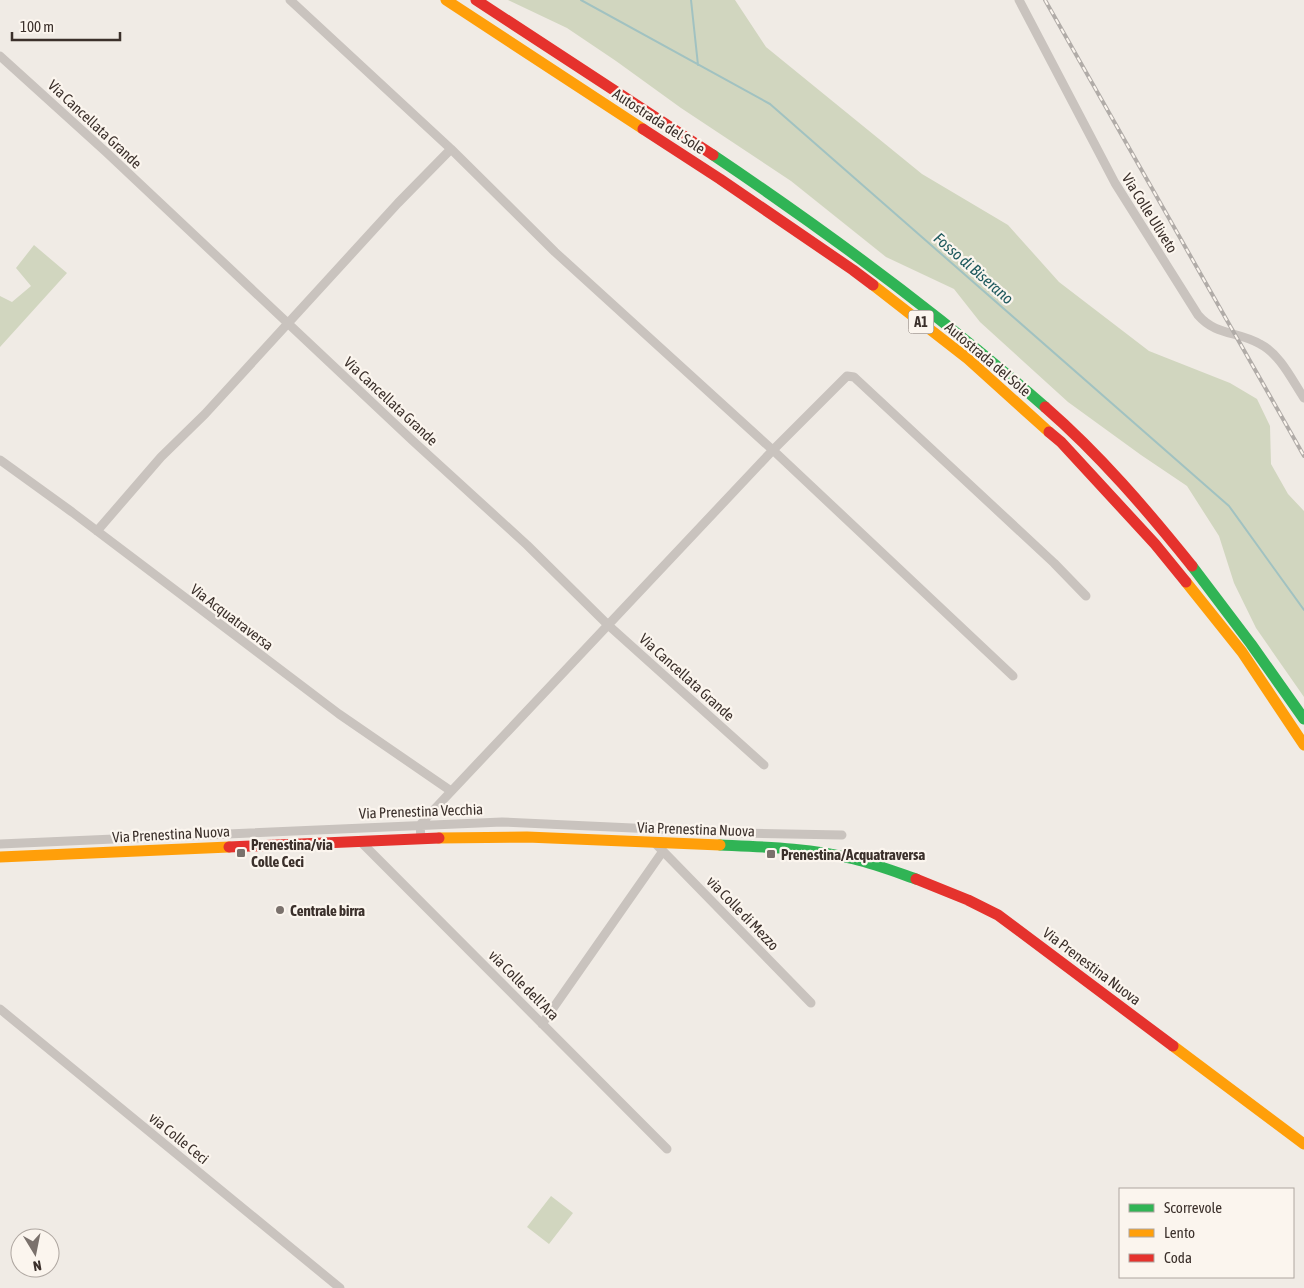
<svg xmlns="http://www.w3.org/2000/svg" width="1304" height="1288" font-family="'Asap Condensed',sans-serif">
  <rect width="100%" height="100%" fill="#f0ebe5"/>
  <path fill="#d1d6bf" d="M508 0H735L766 47 922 174 1008 225 1059 282 1149 351 1230 383 1257 399 1270 426 1271 464 1288 494 1304 511V697L1256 628 1234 583 1219 536 1187 486 1141 455 1068 402 980 322 954 289 886 257 791 181 681 108 616 61 567 28Z
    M34 245 67 273 0 347V296L12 302 31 286 16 268Z
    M551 1196 573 1213 549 1244 527 1227Z"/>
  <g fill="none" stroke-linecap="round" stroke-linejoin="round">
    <path stroke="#a1c2c1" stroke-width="2" d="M581 0 770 104 1229 506 1304 610
      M691 0 698 65"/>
    <path stroke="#c9c3be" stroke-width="9" d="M290 0 451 149 555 252 776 453 1013 676
      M1019 0 1115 183 1198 315C1216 336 1238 331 1260 344 1280 354 1292 380 1304 398
      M0 56 106 152 413 441 527 545 607 624 764 765
      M0 460 72 512 339 714 451 791
      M97 531 161 457 205 414 398 203 451 149
      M421 838 420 825 427 817 773 450 847 376 854 377 1054 563 1086 596
      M360 841 667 1149
      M655 843 811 1003
      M0 844 502 822 741 833 842 835
      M0 1009 340 1288
      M542 1024 663 851"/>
    <path stroke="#30b455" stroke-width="11" d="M713 155C829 233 940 315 1045 407
      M1192 566 1251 644 1304 719
      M720 845C765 847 810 848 854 859 875 864 896 872 916 879"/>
    <path stroke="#ff9f0a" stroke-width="11" d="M446 0 643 129
      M873 285 968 359 1049 432
      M1186 582 1242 652 1304 745
      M439 838 527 837 720 845
      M0 857 229 847
      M1173 1046 1304 1144"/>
    <path stroke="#e5322d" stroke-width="11" d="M476 0 713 155
      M643 129 720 179 853 270 873 285
      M1045 407C1100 455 1147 510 1192 566
      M1049 432 1061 442 1155 544 1186 582
      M229 847 439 838
      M916 879 968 900 998 915 1173 1046"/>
    <g stroke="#b1aca8" stroke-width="4">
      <path id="rail" d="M1045 0 1304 456"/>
    </g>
    <use href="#rail" stroke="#fbf5ee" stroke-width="2" stroke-dasharray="5.5" stroke-linecap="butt"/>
  </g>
  <g fill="#7a716c" stroke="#fbf5ee" stroke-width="2">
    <rect x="236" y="848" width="10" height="10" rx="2.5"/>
    <rect x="766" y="849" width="10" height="10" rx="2.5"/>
    <circle cx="280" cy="910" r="5"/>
  </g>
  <g text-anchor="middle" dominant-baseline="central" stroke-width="4.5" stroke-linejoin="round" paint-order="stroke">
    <rect fill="#fbf5ee" stroke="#756b66" stroke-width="1" x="908.5" y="310.5" width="25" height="23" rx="4"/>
    <g font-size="14" font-weight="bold" fill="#3b302b">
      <text x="921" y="322">A1</text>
    </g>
    <g font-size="15" fill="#3b302b" stroke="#fbf5ee">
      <text transform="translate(659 121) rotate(33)">Autostrada del Sole</text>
      <text transform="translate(95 124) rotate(43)">Via Cancellata Grande</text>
      <text transform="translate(1150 213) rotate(58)">Via Colle Uliveto</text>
      <text transform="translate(988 359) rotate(40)">Autostrada del Sole</text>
      <text transform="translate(391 401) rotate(43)">Via Cancellata Grande</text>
      <text transform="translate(232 617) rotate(37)">Via Acquatraversa</text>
      <text transform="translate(687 677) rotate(42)">Via Cancellata Grande</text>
      <text transform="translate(421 811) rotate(-2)">Via Prenestina Vecchia</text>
      <text transform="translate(696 829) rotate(2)">Via Prenestina Nuova</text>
      <text transform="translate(171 834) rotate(-3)">Via Prenestina Nuova</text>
      <text transform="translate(743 913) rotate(46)">via Colle di Mezzo</text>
      <text transform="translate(1092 966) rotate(37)">Via Prenestina Nuova</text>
      <text transform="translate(524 985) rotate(45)">via Colle dell'Ara</text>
      <text transform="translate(179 1138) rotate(39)">via Colle Ceci</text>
    </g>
    <g font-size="15" font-weight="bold" fill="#3b302b" stroke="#fbf5ee" text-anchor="start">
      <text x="251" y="844">Prenestina/via<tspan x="251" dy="17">Colle Ceci</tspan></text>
      <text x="781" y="854">Prenestina/Acquatraversa</text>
      <text x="290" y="910">Centrale birra</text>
    </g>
    <g font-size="16" font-style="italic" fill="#1f5a5e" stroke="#fbf5ee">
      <text transform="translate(974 268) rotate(41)">Fosso di Biserano</text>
    </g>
  </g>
  <rect x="1119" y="1188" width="175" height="90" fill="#fbf5ee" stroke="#aea6a0"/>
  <rect x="1129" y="1204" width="25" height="8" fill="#30b455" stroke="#aea6a0"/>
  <text x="1164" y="1213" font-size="15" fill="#3b302b">Scorrevole</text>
  <rect x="1129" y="1229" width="25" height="8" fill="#ff9f0a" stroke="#aea6a0"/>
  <text x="1164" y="1238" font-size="15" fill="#3b302b">Lento</text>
  <rect x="1129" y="1254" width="25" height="8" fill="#e5322d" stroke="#aea6a0"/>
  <text x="1164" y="1263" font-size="15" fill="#3b302b">Coda</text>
  <g transform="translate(35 1253) rotate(170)"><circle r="24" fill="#fbf5ee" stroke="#aea6a0"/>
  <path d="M0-4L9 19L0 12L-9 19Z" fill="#7a716c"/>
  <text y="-8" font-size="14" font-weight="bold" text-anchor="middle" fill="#3b302b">N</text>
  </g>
  <path d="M12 32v8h108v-8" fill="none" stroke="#3b302b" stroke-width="2.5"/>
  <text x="20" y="32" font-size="15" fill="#3b302b" stroke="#fbf5ee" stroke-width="4" paint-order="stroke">100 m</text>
</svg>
